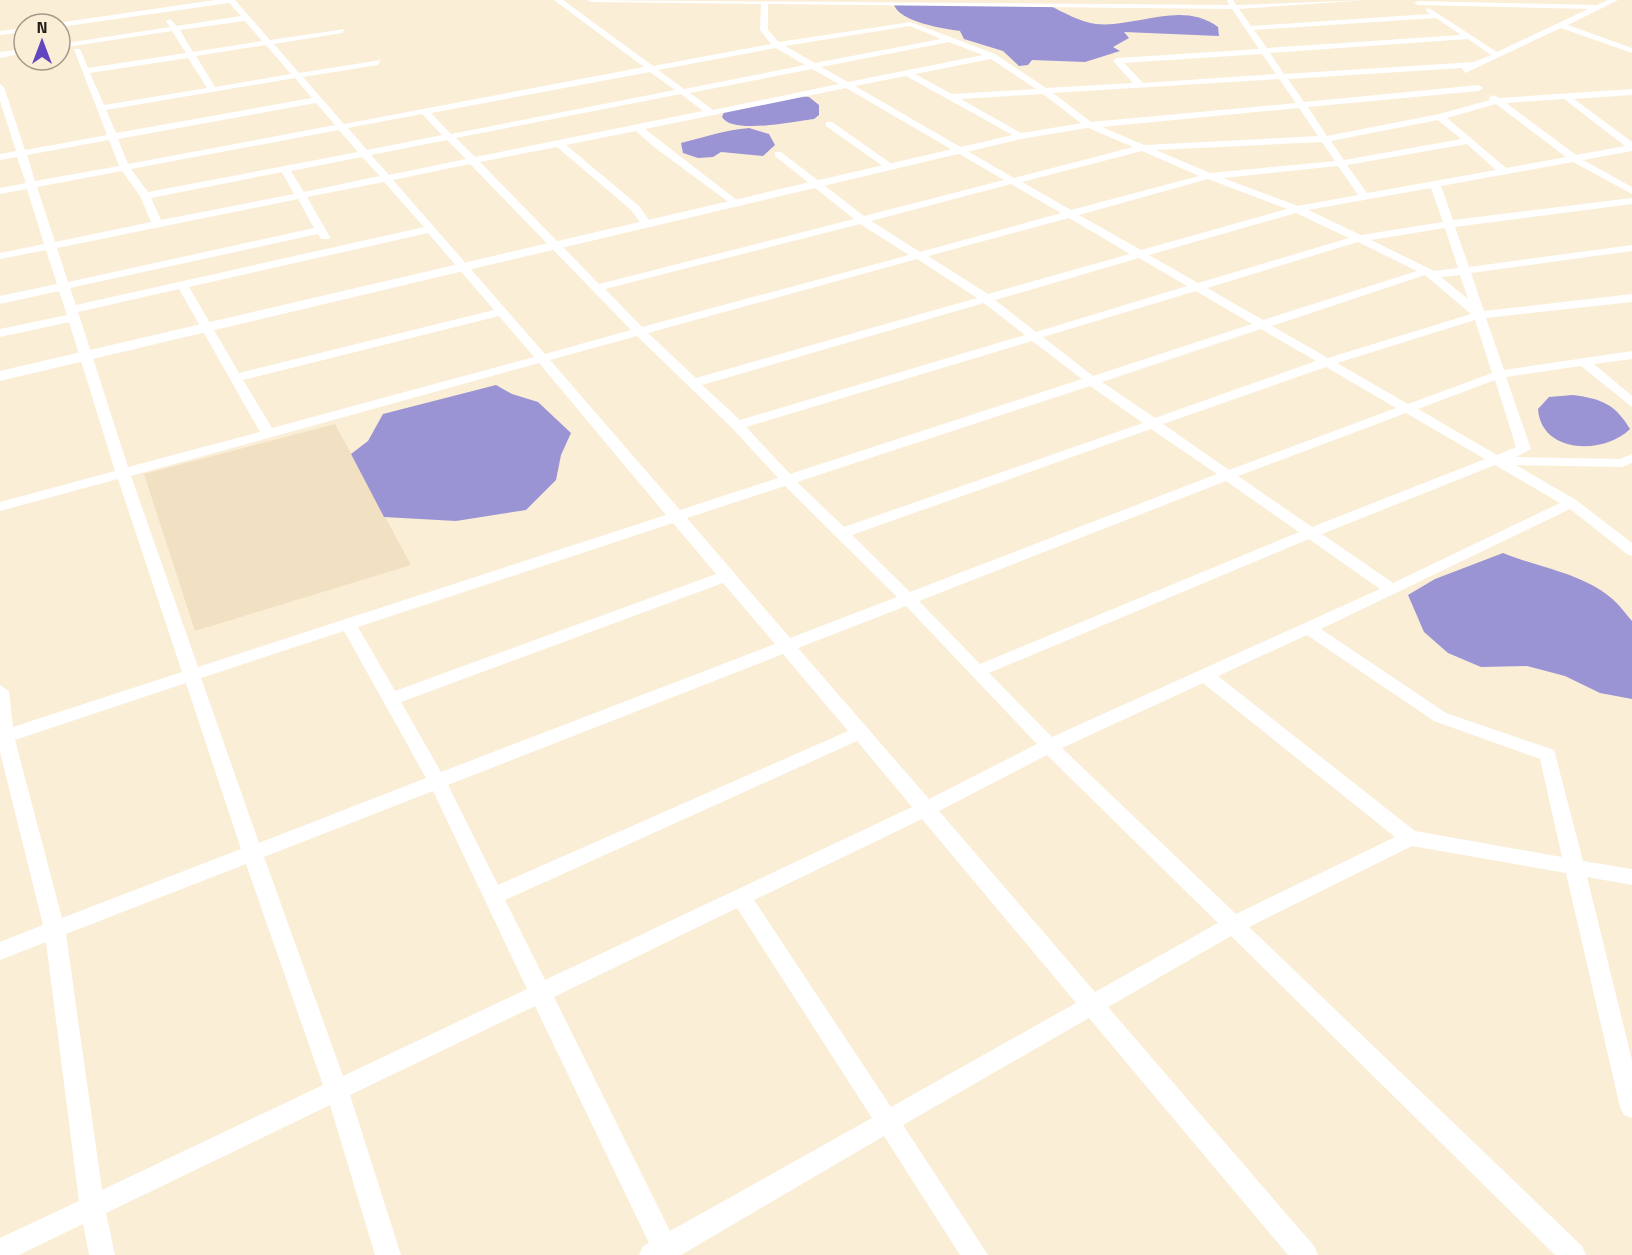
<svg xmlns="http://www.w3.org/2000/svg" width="1632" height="1255" font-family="'Titillium Web',sans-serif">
  <rect width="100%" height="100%" fill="#faeed6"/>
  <path fill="#f1e0c2" d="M335 424 411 565 195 631 144 474Z"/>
  <path fill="#9a94d4" d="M899 4 1049 5C1062 12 1081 22 1096 24 1137 28 1181 0 1218 27L1219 36 1124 32 1129 38 1113 47 1120 51 1085 62 1032 60 1028 65 1019 66 1003 51 964 39 960 31C945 29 900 22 894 5Z
    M800 96 809 97 819 105V115L814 119C796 121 732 135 722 117L724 112Z
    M749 128 769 134 775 145 763 156 721 152 713 157 698 158 683 153 681 143C704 137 726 130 749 128Z
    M496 385 512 394 538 402 571 433 561 455 556 480 526 510 456 521 384 517 351 454 368 441 383 414Z
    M1573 395C1602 399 1615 404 1630 429 1604 455 1541 454 1538 409L1549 397Z
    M1503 553C1537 567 1581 573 1610 597 1618 603 1625 613 1632 621V699L1600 693 1565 676 1527 666 1481 667 1448 653 1424 632 1408 595 1435 579Z"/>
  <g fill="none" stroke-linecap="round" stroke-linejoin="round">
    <path fill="#fff" fill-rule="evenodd" d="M215 0H235L270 40 345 29 342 33 274 44 299 73 381 60 378 65 303 77 344 124 644 67 554 0H563L653 66 771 44 760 30 761 4 591 2 587 0 1229 5 1227 0H1233L1236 5 1369 0 1239 9 1251 26 1430 14 1425 10 1429 8 1497 52 1588 9 1418 5 1414 3 1418 1 1597 5 1608 0H1618L1568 25 1632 48V53L1561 28 1465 73 1462 68 1288 79 1304 102 1479 85 1483 88 1479 91 1308 107 1327 136 1439 114 1490 100 1489 98 1493 95 1499 98 1632 89V95L1574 99 1632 142V151L1583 160 1632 187V194L1573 162 1441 186 1453 220 1632 198V204L1455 227 1469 267 1632 245V251L1471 273 1484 311 1632 294V302L1486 318 1504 370 1632 351V359L1594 364 1632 396V407L1581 366 1506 377 1531 449 1516 457 1620 459 1632 454V463L1622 467 1516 465 1576 500 1632 543V556L1627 554 1570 509 1321 629 1446 713 1554 750 1583 861 1632 869V885L1587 877 1632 1060V1118L1624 1115 1620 1107 1566 873 1412 846 1249 927 1582 1246 1586 1255H1555L1231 936 1108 1007 1314 1246 1318 1255H1288L1089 1018 903 1125 988 1255H960L884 1136 681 1255H639L643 1246 649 1243 535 1006 350 1095 401 1255H375L330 1105 106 1213 115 1255H89L83 1224 19 1255H0V1238L79 1201 46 942 0 960V942L43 925 0 752V685L9 691 13 727 182 672 118 479 0 511V502L115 471 69 322 0 337V329L67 315 59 291 0 304V296L57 284 46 250 0 259V253L44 244 27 189 0 194V188L26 183 17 157 0 160V154L16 151 0 101V84L4 87 25 150 107 135 74 49H80L88 68 186 53 172 31 60 48V44L170 27 166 21 170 19 177 26 241 16 229 3 60 27 57 23ZM768 4 1232 9 1259 49 1117 58 1113 61 1133 83 1046 88 995 54 911 22 779 42 768 30ZM1436 18 1461 35 1267 48 1254 30ZM245 21 262 41 193 52 180 30ZM910 26 941 39 815 63 785 46ZM1468 39 1491 55 1474 62 1284 74 1270 53ZM949 42 983 55 848 82 821 67ZM266 45 291 74 215 87 196 56ZM776 48 805 65 684 89 658 70ZM1262 54 1276 74 1143 83 1124 63ZM188 58 207 88 104 105 90 73ZM991 59 1036 89 952 94 915 74ZM812 69 839 84 713 110 690 93ZM650 72 675 90 451 134 431 113ZM906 76 1018 138 1026 136 961 99 1043 94 1086 127 1133 147 1014 178 855 86ZM295 78 312 98 116 133 106 110ZM1279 79 1296 103 1091 122 1053 93ZM846 88 1004 180 864 216 781 152H775V156L854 219 599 284 480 162 557 147 631 210 643 226 647 227 652 224 639 206 566 145 636 131 654 147 734 206 739 203 738 201 645 129ZM681 94 703 111 475 157 456 138ZM1564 99 1625 146 1576 155 1506 103ZM316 103 335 125 128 164 118 139ZM1496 104 1566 157 1506 168 1447 118ZM1299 108 1318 136 1144 145 1102 127ZM422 114 442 135 367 150 348 128ZM1438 120 1461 139 1344 160 1331 141ZM339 130 358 152 148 192 131 169ZM109 140 119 166 35 181 27 155ZM447 140 466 159 389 175 371 155ZM1322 142 1335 161 1210 173 1156 150ZM1467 144 1496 170 1367 193 1347 165ZM1142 151 1199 176 1071 210 1022 182ZM362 157 380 176 304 192 291 171ZM470 164 631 330 545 354 393 180ZM1338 166 1358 195 1298 206 1223 178ZM122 171 140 196 151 222 55 242 37 187ZM282 172 294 194 161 220 151 198ZM1208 179 1287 209 1141 250 1079 215ZM384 182 424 227 76 305 70 288 318 234 321 239H329L330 237 307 197ZM1011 184 1061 213 920 252 871 221ZM1431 188 1443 222 1361 235 1308 210ZM298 199 314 228 68 282 57 248ZM1296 213 1349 238 1198 283 1149 255ZM1069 218 1130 254 988 294 928 256ZM860 224 909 255 642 327 605 289ZM1445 228 1458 268 1434 271 1371 240ZM428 233 494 310 239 373 189 287ZM1358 242 1417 271 1263 320 1207 288ZM1139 258 1187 286 1036 332 995 300ZM917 259 977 298 696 378 648 333ZM1425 275 1471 314 1328 358 1272 326ZM1460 275 1468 299 1441 277ZM179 289 260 432 128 467 78 312ZM1196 291 1252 324 1093 376 1043 337ZM984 303 1025 335 740 420 702 385ZM499 316 534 357 272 428 243 380ZM1475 320 1492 373 1408 404 1337 363ZM1261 329 1316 361 1155 418 1102 382ZM637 336 732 428 778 478 680 510 550 360ZM1032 341 1082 379 790 474 746 427ZM539 363 666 515 198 667 131 476ZM1326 367 1396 408 1229 470 1163 424ZM1495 380 1516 447 1497 455 1418 409ZM1090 386 1143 423 844 527 797 482ZM1406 413 1485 459 1312 527 1238 476ZM1151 429 1217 474 910 592 852 535ZM1495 465 1560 503 1393 583 1322 534ZM1226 481 1299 532 980 664 919 601ZM785 486 897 597 790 638 687 518ZM673 523 716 574 395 691 358 627ZM1309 539 1380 589 1052 737 989 673ZM723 583 775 644 441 772 401 702ZM906 606 1037 744 929 799 798 648ZM344 631 426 778 259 843 201 678ZM1307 635 1434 721 1540 759 1562 857 1415 831 1218 676ZM783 654 848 731 498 885 448 785ZM186 683 241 849 62 918 15 740ZM1203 683 1395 837 1236 914 1062 748ZM857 741 912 807 545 980 505 900ZM1047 755 1218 923 1095 992 939 811ZM433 791 527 989 343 1076 264 857ZM922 819 1076 1003 891 1107 754 900ZM246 864 323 1085 102 1190 66 934ZM737 908 872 1118 670 1231 554 997Z
      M24 28V32L0 35V31Z
      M24 49V53L0 58V52Z
      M826 122H832L896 167 887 169 826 126Z"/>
    <path fill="#fff" fill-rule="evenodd" d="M1089 122 1093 123V127L1021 139 0 381V371L1021 133Z"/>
  </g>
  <g transform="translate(42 42)"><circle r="28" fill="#faeed6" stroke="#a49a89" stroke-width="1.5"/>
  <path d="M0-4.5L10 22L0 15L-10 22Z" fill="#6146be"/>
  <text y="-9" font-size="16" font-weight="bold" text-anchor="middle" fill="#221d15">N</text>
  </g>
</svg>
